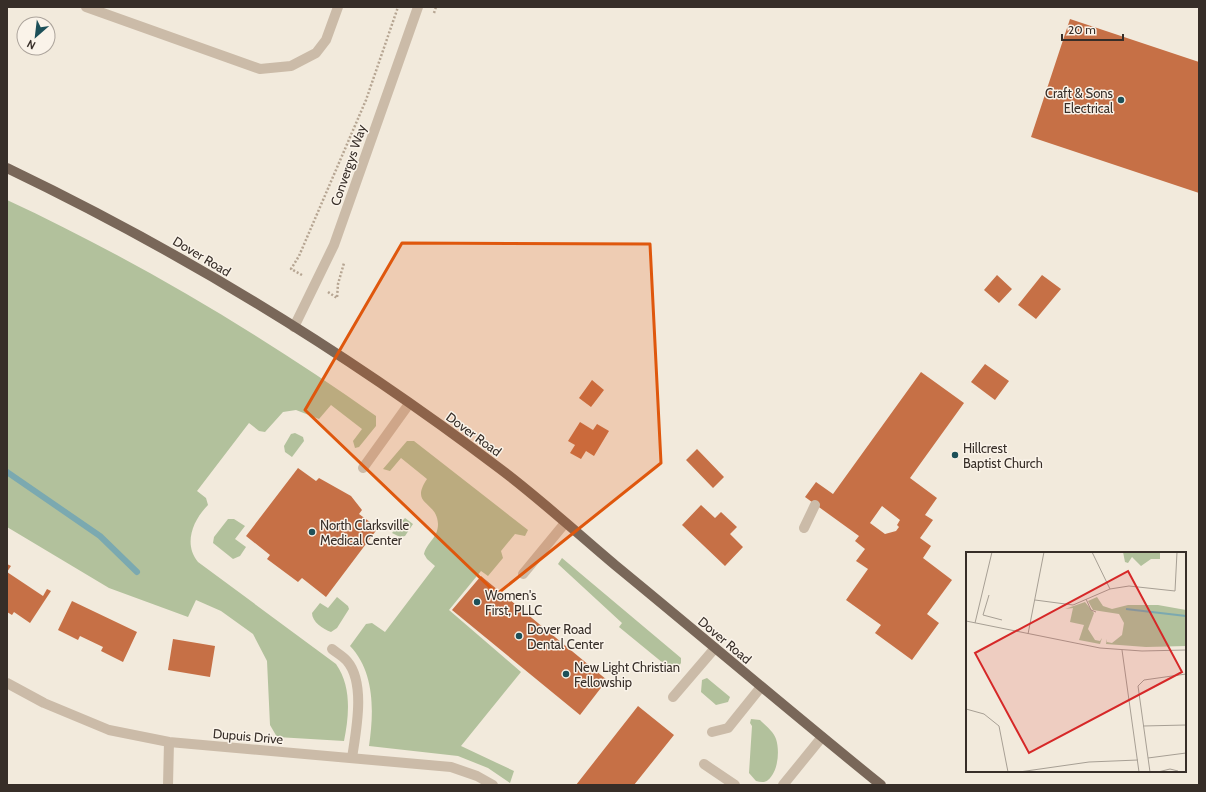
<svg xmlns="http://www.w3.org/2000/svg" width="1206" height="792" font-family="Cabin,sans-serif">
  <rect width="100%" height="100%" fill="#f2eadc"/>
  <path fill="#b2c19c" d="M7 200C136 260 260 334 376 416V426L359 447 355 448 353 441 362 429 331 405 319 419 296 410 283 412 265 432 259 431 249 423 197 491 206 498 208 505C193 520 183 544 198 562L336 664C352 687 349 716 344 741L277 737 270 725 267 661 253 634 221 611 196 600 188 617 109 588 7 527Z
    M295 433 303 437 304 441 292 457 285 452 284 446 291 434Z
    M407 441H414L528 530 525 536 515 534 501 551 503 558 488 576 481 571 449 610 521 672 461 746 514 771 510 783 488 768 458 756 369 746C374 712 375 672 350 646L366 624 372 623 385 632 435 566 427 559 424 554C427 542 438 538 438 524 437 500 409 506 427 479L401 458 390 471 383 469Z
    M405 518 413 524 405 536 400 537 392 533Z
    M228 519H234L245 526 235 539 246 547 240 556 233 559 213 543 214 537Z
    M562 558 681 658V663L674 672 619 627 622 623 558 564Z
    M337 597 348 606 349 609 337 628 331 632C323 629 312 622 312 613L320 603 328 608Z
    M707 678 730 697 728 702 716 705 701 692 702 680Z
    M751 719 760 720C766 726 774 732 776 739 780 751 778 772 768 780 765 783 760 782 756 781L749 773 752 726 750 723Z"/>
  <g fill="none" stroke-linecap="round" stroke-linejoin="round">
    <path stroke="#7ba9b0" stroke-width="6" d="M7 472 100 536 137 572"/>
  </g>
  <path fill="#c67046" fill-rule="evenodd" d="M1070 19 1199 62V193L1031 137Z
    M997 275 1012 289 999 303 984 290Z
    M1042 275 1061 289 1036 319 1018 305Z
    M985 364 1009 381 995 400 971 382Z
    M921 372 964 403 910 478 937 498 925 515 933 520 920 538 931 546 923 558 952 580 927 614 939 623 912 660 875 633 881 625 846 600 868 569 856 561 865 549 855 541 859 536 805 497 816 482 833 494ZM882 506 900 520 897 525 899 527 896 531 885 534 870 523Z
    M592 380 604 390 591 407 579 398Z
    M580 422 593 430 597 424 609 431 594 456 586 451 581 459 570 453 575 445 568 441Z
    M697 449 724 477 713 488 686 460Z
    M298 468 316 481 319 478 351 496 362 510 359 514 378 528 326 597 302 578 298 582 267 559 270 555 246 536Z
    M701 505 715 518 721 512 737 527 730 534 743 547 725 566 682 525Z
    M7 564 11 566 7 572 43 596 47 589 51 591 30 623 14 612 12 615 7 612Z
    M481 576 607 680 580 715 452 610Z
    M72 601 137 632 123 662 101 651 103 647 80 636 78 640 58 630Z
    M173 639 215 646 210 677 168 670Z
    M638 706 674 735 634 785H576Z"/>
  <g fill="none" stroke-linecap="round" stroke-linejoin="round">
    <path stroke="#b6a592" stroke-width="2.5" stroke-dasharray="2 2" stroke-linecap="butt" d="M434 13 436 7
      M302 275 291 269 299 256 366 100 398 7
      M328 292 337 298 338 284 344 263"/>
    <path stroke="#cbbba8" stroke-width="10" d="M86 7 260 69 291 66 316 53 326 40 338 7
      M363 468 409 404
      M804 528 815 505
      M523 574 565 523
      M332 649C337 653 343 656 347 661 366 683 356 731 352 758
      M673 697 715 648
      M712 732 728 728 761 687
      M704 764 735 785"/>
    <path stroke="#cbbba8" stroke-width="10" d="M294 327 334 245 418 7
      M7 683 44 703 109 730 169 742 451 767 477 776 493 785
      M168 785 169 742
      M783 785 822 737"/>
    <path stroke="#796759" stroke-width="10" d="M7 168C180 251 346 352 499 468 539 498 577 533 615 565 704 638 792 713 881 785"/>
  </g>
  <path fill="#df570d" fill-opacity="0.2" stroke="#df570d" stroke-width="3" stroke-linejoin="round" d="M402 243 650 244 661 463 497 594 305 410Z"/>
  <g fill="#1d5059" stroke="#faf3e9" stroke-width="1.5">
    <circle cx="1121" cy="100" r="4"/>
    <circle cx="955" cy="455" r="4"/>
    <circle cx="312" cy="532" r="4"/>
    <circle cx="477" cy="602" r="4"/>
    <circle cx="519" cy="636" r="4"/>
    <circle cx="566" cy="674" r="4"/>
  </g>
  <g text-anchor="middle" dominant-baseline="central" stroke-width="3" stroke-linejoin="round" paint-order="stroke">
    <g font-size="13" fill="#372e28" stroke="#faf3e9" text-anchor="start">
      <text x="1113" y="93" text-anchor="end">Craft &amp; Sons<tspan x="1113" dy="15">Electrical</tspan></text>
      <text x="963" y="448">Hillcrest<tspan x="963" dy="15">Baptist Church</tspan></text>
      <text x="320" y="525">North Clarksville<tspan x="320" dy="15">Medical Center</tspan></text>
      <text x="485" y="595">Women's<tspan x="485" dy="15">First, PLLC</tspan></text>
      <text x="527" y="629">Dover Road<tspan x="527" dy="15">Dental Center</tspan></text>
      <text x="574" y="667">New Light Christian<tspan x="574" dy="15">Fellowship</tspan></text>
    </g>
    <g font-size="13" fill="#372e28" stroke="#faf3e9">
      <text transform="translate(348 165) rotate(-71)">Convergys Way</text>
      <text transform="translate(202 256) rotate(31)">Dover Road</text>
      <text transform="translate(474 434) rotate(36)">Dover Road</text>
      <text transform="translate(725 640) rotate(40)">Dover Road</text>
      <text transform="translate(248 736) rotate(5)">Dupuis Drive</text>
    </g>
  </g>
  <g transform="translate(966 552)">
    <rect width="220" height="220" fill="#f2eadc"/>
    <path d="M157 0H194V7H185L175 14 166 5 162 11 159 10ZM131 45 137 54 146 57 162 53H192L220 58V94L180 95 140 92 141 87V90L146 91 156 83 158 71 153 62 127 58 122 49ZM119 50 128 61 122 77 129 88 134 89 136 86 134 92 113 88 118 73 104 70 107 56 99 57Z" fill="#b2c19c"/>
    <path fill="none" stroke="#7ba9b0" stroke-width="2" d="M160 57 220 64"/>
    <path fill="none" stroke="#a79f94" stroke-width="1" d="M126 0 144 37M23 43 17 63 36 68M120 47 125 58 130 60M69 48 107 53 144 37 163 34 209 39 211 0M0 69 134 96 176 99 220 98M9 71 26 0M62 82 78 0M156 98 173 220M0 157 18 162 33 174 42 220M177 174 220 173M182 206 220 201M53 220 123 210 172 208M184 220 172 134 178 128 220 122M192 220 204 217 212 219"/>
    <path fill="#d62828" fill-opacity="0.15" stroke="#d62828" stroke-width="2" d="M162 19 216 120 63 201 9 101Z"/>
    <rect width="220" height="220" fill="none" stroke="#372e28" stroke-width="2"/>
  </g>
  <rect width="1206" height="792" fill="none" stroke="#372e28" stroke-width="16"/>
  <g transform="translate(36 36) rotate(208)"><circle r="19" fill="#faf3e9" stroke="#aca49c"/>
  <path d="M0-3L7 15L0 10L-7 15Z" fill="#1d5059"/>
  <text y="-6" font-size="11" font-weight="bold" text-anchor="middle" fill="#372e28">N</text>
  </g>
  <path d="M1062 34v6h61v-6" fill="none" stroke="#372e28" stroke-width="2"/>
  <text x="1068" y="34" font-size="12" fill="#372e28" stroke="#faf3e9" stroke-width="3" paint-order="stroke">20 m</text>
</svg>
